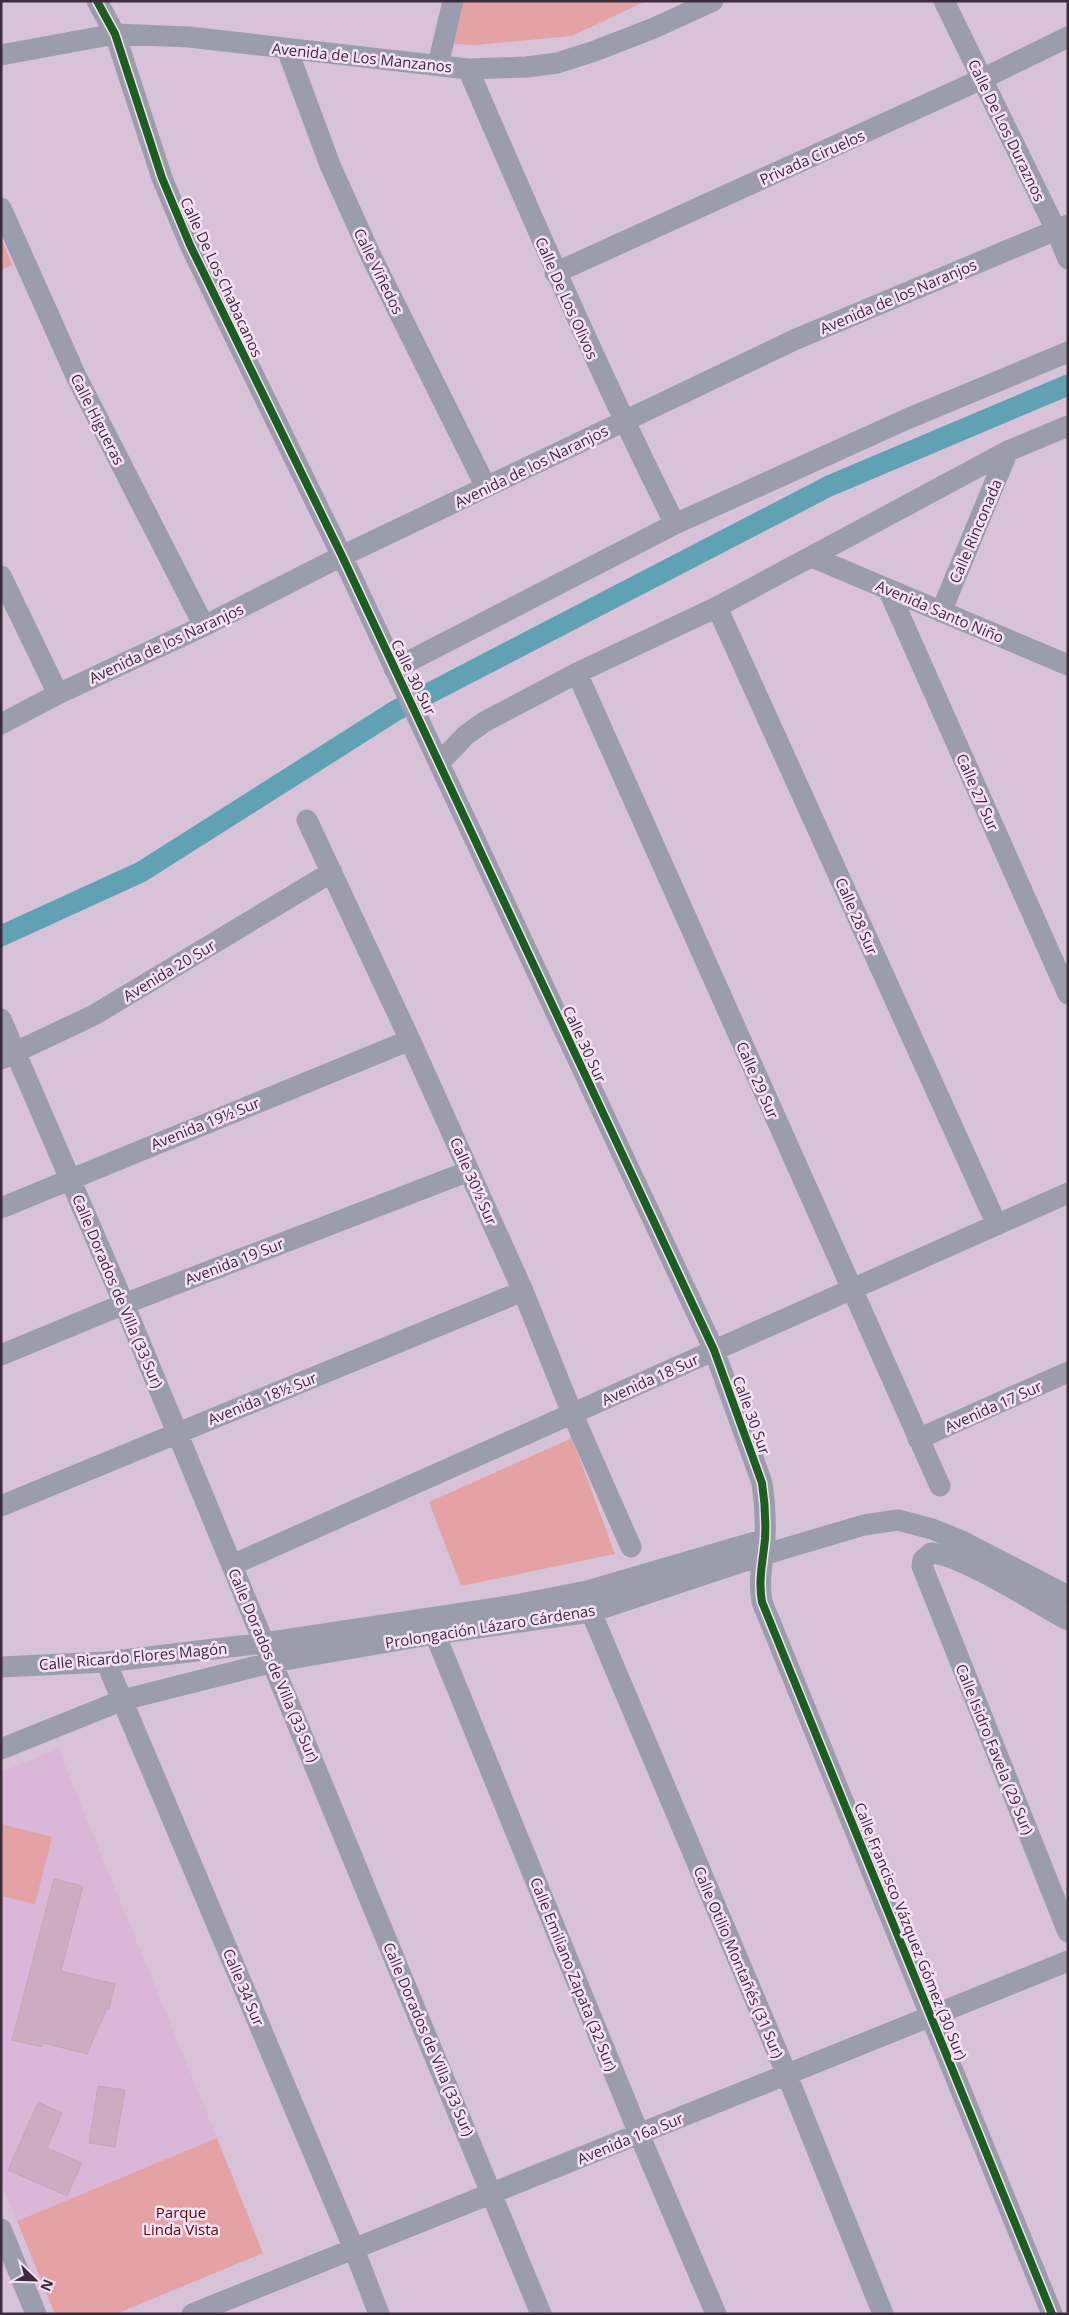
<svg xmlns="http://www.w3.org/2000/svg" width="1069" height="2315" font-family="'Open Sans',sans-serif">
  <rect width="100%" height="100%" fill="#d8c2d7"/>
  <path fill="#dab6d8" d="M58 1749 217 2138 17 2221 1 2183V1772Z"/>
  <path fill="#e5a2a4" d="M464 1H646L572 36 476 45 454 44Z
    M1 237 12 265 1 270Z
    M572 1438 615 1554 461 1586 429 1502Z
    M1 1824 52 1837 35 1904 1 1896Z
    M217 2138 263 2253 116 2314H55L17 2221Z"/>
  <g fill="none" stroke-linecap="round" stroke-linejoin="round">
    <path stroke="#60a2b3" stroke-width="21" d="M1 936 141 872 395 711 829 486 1068 385"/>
  </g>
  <path fill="#cbacc0" stroke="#beaab8" d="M54 1879 83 1886 61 1971 115 1984 109 2009 107 2008 87 2054 43 2043 42 2047 12 2040Z
    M98 2086 125 2090 115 2147 89 2143Z
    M38 2102 62 2113 47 2148 82 2163 67 2196 8 2170Z"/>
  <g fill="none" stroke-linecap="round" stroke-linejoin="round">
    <path stroke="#9b9dac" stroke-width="21" d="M97 1 115 34 162 178 190 245 342 556 714 1350 762 1483C765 1502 766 1520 765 1539 763 1561 758 1579 762 1602L1052 2314
      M944 1 1056 230 1068 259
      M287 49 330 165 371 256 486 487
      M1 55 115 34 189 37 468 69 527 67 557 63 592 52 654 28 713 1
      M438 65 453 1
      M468 69C534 222 600 375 675 524
      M1 208 76 376 204 626
      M555 273 982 79 1068 37
      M812 557 1068 665
      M1 576 58 694
      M888 589 1068 994
      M717 607 997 1225
      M941 612 1008 451
      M394 669 675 524 907 419 1068 352
      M577 673 940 1486
      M1 724 58 694 204 626 342 556 794 340 1068 225
      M439 763 466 735 484 722 577 673 717 607 1008 451 1068 426
      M307 820 410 1040 523 1291 572 1413 631 1547
      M1 1019 124 1304 541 2314
      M1 1059 94 1015 332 872
      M1 1208 410 1040
      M1 1355 124 1304 469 1171
      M918 1439 1068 1372
      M1 1506 523 1291
      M232 1565 1068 1193
      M591 1612 787 2075 883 2314
      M1068 1620C1038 1604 960 1554 931 1553L923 1560 922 1566 1068 1932
      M435 1634 639 2134 716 2314
      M106 1662 354 2249 379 2314
      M1 1667 106 1662 264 1643 515 1605 587 1591 765 1539
      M1 1749 123 1700 273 1662 435 1634 591 1612 763 1555 864 1525 898 1520 932 1529 962 1541 1068 1596
      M1 2229 36 2314
      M192 2314 1068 1961"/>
    <g stroke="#f6e0f4" stroke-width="11">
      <path id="cycleway" d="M97 1 115 34 162 178 190 245 342 556 714 1350 762 1483C765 1502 766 1520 765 1539 763 1561 758 1579 762 1602L1052 2314"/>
    </g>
    <use href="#cycleway" stroke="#1b5e20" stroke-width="8"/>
  </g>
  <g text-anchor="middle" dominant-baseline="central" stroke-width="5" stroke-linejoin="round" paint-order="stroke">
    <g font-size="15" fill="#3c2b3b" stroke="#f6e0f4">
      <text transform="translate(362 57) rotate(6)">Avenida de Los Manzanos</text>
      <text transform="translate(1007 130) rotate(64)">Calle De Los Duraznos</text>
      <text transform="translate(812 157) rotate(-24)">Privada Ciruelos</text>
      <text transform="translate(379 271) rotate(64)">Calle Viñedos</text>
      <text transform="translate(222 277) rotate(65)">Calle De Los Chabacanos</text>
      <text transform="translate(898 296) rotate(-23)">Avenida de los Naranjos</text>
      <text transform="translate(567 298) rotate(66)">Calle De Los Olivos</text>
      <text transform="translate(98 419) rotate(63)">Calle Higueras</text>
      <text transform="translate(531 466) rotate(-26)">Avenida de los Naranjos</text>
      <text transform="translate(975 531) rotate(-67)">Calle Rinconada</text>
      <text transform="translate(940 611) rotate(23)">Avenida Santo Niño</text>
      <text transform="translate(166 643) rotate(-25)">Avenida de los Naranjos</text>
      <text transform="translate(414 677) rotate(64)">Calle 30 Sur</text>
      <text transform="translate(978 792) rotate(66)">Calle 27 Sur</text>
      <text transform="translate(857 916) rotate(66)">Calle 28 Sur</text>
      <text transform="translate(169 970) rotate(-31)">Avenida 20 Sur</text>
      <text transform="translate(585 1044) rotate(65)">Calle 30 Sur</text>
      <text transform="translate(758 1080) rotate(66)">Calle 29 Sur</text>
      <text transform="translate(205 1123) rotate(-22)">Avenida 19½ Sur</text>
      <text transform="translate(474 1181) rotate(66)">Calle 30½ Sur</text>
      <text transform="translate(234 1261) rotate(-21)">Avenida 19 Sur</text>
      <text transform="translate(118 1291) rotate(67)">Calle Dorados de Villa (33 Sur)</text>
      <text transform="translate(650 1379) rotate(-24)">Avenida 18 Sur</text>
      <text transform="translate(262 1398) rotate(-22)">Avenida 18½ Sur</text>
      <text transform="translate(993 1406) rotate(-24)">Avenida 17 Sur</text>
      <text transform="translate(752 1415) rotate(70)">Calle 30 Sur</text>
      <text transform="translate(490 1626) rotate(-9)">Prolongación Lázaro Cárdenas</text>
      <text transform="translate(133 1656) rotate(-5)">Calle Ricardo Flores Magón</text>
      <text transform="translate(274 1665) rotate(67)">Calle Dorados de Villa (33 Sur)</text>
      <text transform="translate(995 1749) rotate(68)">Calle Isidro Favela (29 Sur)</text>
      <text transform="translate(911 1931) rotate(68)">Calle Francisco Vázquez Gómez (30 Sur)</text>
      <text transform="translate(739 1962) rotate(67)">Calle Otilio Montañés (31 Sur)</text>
      <text transform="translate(574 1974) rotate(68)">Calle Emiliano Zapata (32 Sur)</text>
      <text transform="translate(244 1987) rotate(67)">Calle 34 Sur</text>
      <text transform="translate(429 2039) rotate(67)">Calle Dorados de Villa (33 Sur)</text>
      <text transform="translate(630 2138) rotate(-22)">Avenida 16a Sur</text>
    </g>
    <g font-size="15" fill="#580806" stroke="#f6e0f4">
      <text x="181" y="2212">Parque<tspan x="181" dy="17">Linda Vista</tspan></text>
    </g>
  </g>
  <rect width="1069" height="2315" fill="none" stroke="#3c2b3b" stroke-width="5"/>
  <g transform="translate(35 2280) rotate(113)" stroke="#f6e0f4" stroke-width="4" paint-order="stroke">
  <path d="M0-4L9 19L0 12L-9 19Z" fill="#3c2b3b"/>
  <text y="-8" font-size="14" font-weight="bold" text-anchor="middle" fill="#3c2b3b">N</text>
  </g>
</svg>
